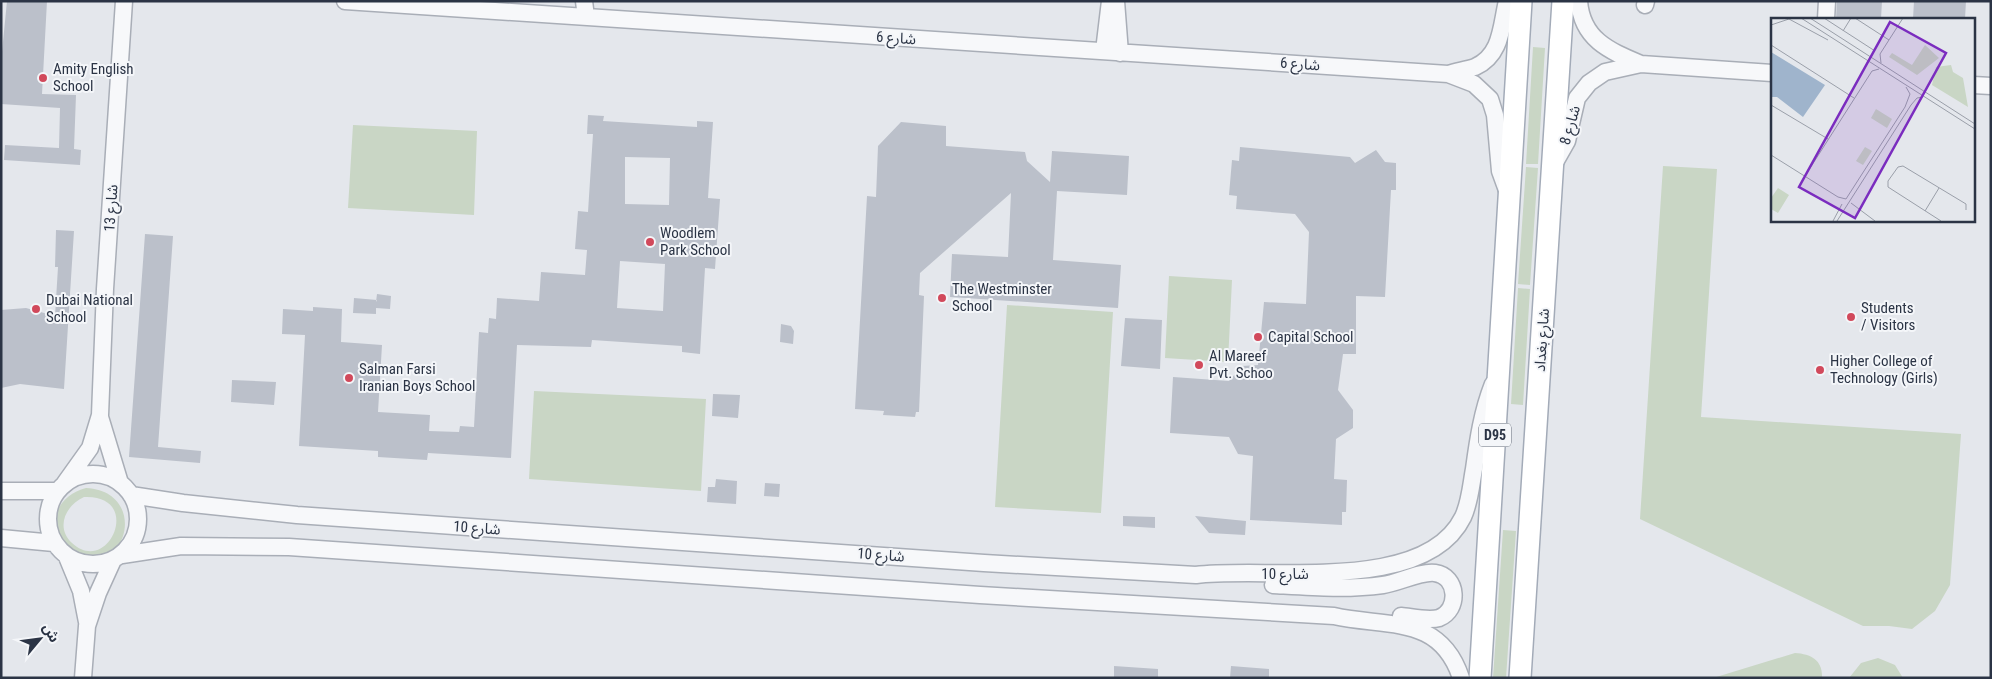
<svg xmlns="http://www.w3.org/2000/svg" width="1992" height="679" font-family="'Roboto Condensed','Noto Sans Arabic',sans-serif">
  <rect width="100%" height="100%" fill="#e4e7ec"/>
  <path fill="#c9d6c5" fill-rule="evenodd" d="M1533 47 1545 48 1538 164H1526Z
    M353 125 477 131 474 215 348 208Z
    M1663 166 1717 169 1701 417 1961 434 1950 585 1935 611 1912 629 1889 626H1863L1640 519Z
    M1526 167 1538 168 1530 285 1518 284Z
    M1169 276 1232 280 1228 362 1165 358Z
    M1518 288 1530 289 1523 405 1511 404Z
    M1007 305 1113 312 1101 513 995 507Z
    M534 391 706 399 701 491 529 479Z
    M86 488C146 491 130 571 83 558 75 556 68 553 63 547 45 523 58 495 86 488ZM84 497C144 494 109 577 72 543 55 527 66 505 84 497Z
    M1503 530 1516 531 1506 678H1493Z
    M1795 653C1812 654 1823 661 1822 678H1713Z
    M1878 658 1895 665 1903 678H1849L1861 663Z"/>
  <path fill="#bbc0ca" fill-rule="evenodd" d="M7 1H47L42 94 76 95 74 149 81 150 80 165 4 160 5 145 59 148 60 108 1 104V62Z
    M1837 1H1882L1881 19H1836Z
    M1914 1H1966L1965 19H1913Z
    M588 115 604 116 603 121 697 127V121L713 122 708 198 720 199 715 269 705 268 700 354 682 352V346L592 340 591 347 517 345 511 458 428 453 427 460 378 457V451L299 446 305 335 282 334 283 309 313 311V307L342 309 341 342 382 345 378 412 430 415 429 431 459 432 460 426 474 427 479 332 488 333 489 318 496 319 497 298 539 301 541 272 585 275 587 250 575 249 578 211 588 212 593 134H587ZM625 157 670 158 669 205 625 204ZM620 261 665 264 663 311 617 308Z
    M901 122 946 126V146L1025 152 1027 161 1050 182 1052 151 1129 156 1127 195 1057 191 1053 260 1121 265 1118 308 950 297 952 254 1008 257 1011 193 920 273 919 295 924 296 919 412H916L915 417 883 415 884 411 855 409 867 196 876 197 878 146Z
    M1240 147 1350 157 1355 163 1376 150 1385 162 1396 163V190H1391L1385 297 1356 296V354H1343L1338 390 1353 410V428L1336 439 1334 479 1347 480 1346 512H1342V525L1250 520 1253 456 1238 454 1229 437 1170 433 1173 377 1229 381 1242 366 1258 365 1264 302 1306 304 1309 232 1295 214 1236 209 1237 196 1229 195 1232 160 1239 161Z
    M56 230 74 231 64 389 20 384 1 388V310L26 308 55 316 58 267H55Z
    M145 234 173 236 158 447 201 451 200 463 129 457Z
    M377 294 391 296 390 309 376 308V314L353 313 354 298 377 300 376 302Z
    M1125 318 1162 320 1160 369 1121 366Z
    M781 324 791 326 794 331 793 344 780 342Z
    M232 380 276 382 274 405 231 402Z
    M713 394 740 395 738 418 712 416Z
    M716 479 737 481 736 504 707 502 708 487H715Z
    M765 483 780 484 779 497 764 496Z
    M1123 516 1155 517V528L1123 526Z
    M1195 516 1246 521 1245 535 1209 533Z
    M1114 666 1158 669V678H1114Z
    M1231 666 1269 669V678H1230Z"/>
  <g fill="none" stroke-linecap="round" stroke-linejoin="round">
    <g stroke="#a9aeb7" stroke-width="19">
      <path id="minor" d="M345 1 1448 74 1474 84 1490 99 1495 115 1500 171 1508 193
        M584 1 586 17
        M1116 1 1120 53
        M1579 1C1582 40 1610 51 1641 64
        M1645 5 1646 1
        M1826 19 1827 1
        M1104 51 1110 1
        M1448 74C1457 71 1466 70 1475 67 1502 55 1501 26 1507 1
        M1973 85 1991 86
        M1554 164 1567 141 1577 98 1589 83 1605 72 1641 64 1772 73
        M100 417 120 483
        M48 519a45 45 0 1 1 90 0a45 45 0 1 1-90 0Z
        M65 483 90 448 100 415 105 289 124 1
        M1 491H57
        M131 495 183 503 297 515 984 563 1196 575C1266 566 1425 595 1463 517 1470 502 1471 485 1474 469 1478 440 1482 412 1493 384
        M1 538 54 543
        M122 555 181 546 289 547 980 595 1334 616C1387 628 1440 614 1461 678
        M67 557 81 591 87 622
        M1273 585C1309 587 1347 590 1383 585 1398 583 1421 571 1435 573 1458 576 1460 610 1439 618 1428 621 1412 617 1401 616
        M83 678 87 626 98 593 113 560"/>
    </g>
    <g stroke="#a3abb8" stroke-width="24">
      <path id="major" d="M1480 678 1521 1
        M1520 678 1563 1"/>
    </g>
    <use href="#minor" stroke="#f7f8fa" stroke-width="16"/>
    <use href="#major" stroke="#fff" stroke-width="21"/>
  </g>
  <g fill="#d1495b" stroke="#f4f6f9" stroke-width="2">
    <circle cx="43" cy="78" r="5"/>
    <circle cx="650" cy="242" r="5"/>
    <circle cx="942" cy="298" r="5"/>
    <circle cx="36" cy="309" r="5"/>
    <circle cx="1851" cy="317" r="5"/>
    <circle cx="1258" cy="337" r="5"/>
    <circle cx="1199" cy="365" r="5"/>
    <circle cx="1820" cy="370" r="5"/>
    <circle cx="349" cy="378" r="5"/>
  </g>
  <g text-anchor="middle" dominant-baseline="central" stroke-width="4" stroke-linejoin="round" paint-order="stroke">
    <rect fill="#f4f6f9" stroke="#676e7b" stroke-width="1" x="1479" y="423.5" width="32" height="23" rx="4"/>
    <g font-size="14" font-weight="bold" fill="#2b3445">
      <text x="1495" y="435">D95</text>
    </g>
    <g font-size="15" fill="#2b3445" stroke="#f4f6f9">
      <text transform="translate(896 38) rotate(4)">شارع 6</text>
      <text transform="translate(1300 64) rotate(4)">شارع 6</text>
      <text transform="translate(1570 125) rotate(-74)">شارع 8</text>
      <text transform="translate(111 208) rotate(-86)">شارع 13</text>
      <text transform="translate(1542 340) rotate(-86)">شارع بغداد</text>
      <text transform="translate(477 528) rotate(4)">شارع 10</text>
      <text transform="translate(881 555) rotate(4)">شارع 10</text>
      <text x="1285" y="574">شارع 10</text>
    </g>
    <g font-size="15" fill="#2b3445" stroke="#f4f6f9" text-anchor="start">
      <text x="53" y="69">Amity English<tspan x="53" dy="17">School</tspan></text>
      <text x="660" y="233">Woodlem<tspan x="660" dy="17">Park School</tspan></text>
      <text x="952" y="289">The Westminster<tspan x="952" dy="17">School</tspan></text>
      <text x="46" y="300">Dubai National<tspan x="46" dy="17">School</tspan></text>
      <text x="1861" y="308">Students<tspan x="1861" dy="17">/ Visitors</tspan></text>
      <text x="1268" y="337">Capital School</text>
      <text x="1209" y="356">Al Mareef<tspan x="1209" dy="17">Pvt. Schoo</tspan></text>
      <text x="1830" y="361">Higher College of<tspan x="1830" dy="17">Technology (Girls)</tspan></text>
      <text x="359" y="369">Salman Farsi<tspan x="359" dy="17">Iranian Boys School</tspan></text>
    </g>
  </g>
  <g transform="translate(1771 18)">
    <rect width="204" height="204" fill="#e4e7ec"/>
    <path d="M154 27 168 40 146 57 118 39 121 35 141 47ZM180 47 182 54 192 60 197 89 161 67 165 49ZM105 91 121 101 116 110 100 100ZM94 129 101 133 92 147 85 143ZM7 170 18 177 7 195 0 191V180Z" fill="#c9d6c5"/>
    <path d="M0 34 54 67 32 99 6 79H0Z" fill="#9fb4cc"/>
    <path fill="none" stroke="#9a9fa9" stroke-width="1" d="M30 0 204 111M39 0 204 106M53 0 104 33M84 0 118 22M0 7 18 1 57 22M72 13 80 0M0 27 83 80M110 45 109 36 132 0M0 87 57 121M0 137 67 179 75 181M127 149 132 148 195 186V192M34 158 101 53 108 51M117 163V169L170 203M117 163 127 149M75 181 134 89 139 76 135 69M80 185 104 203M154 193 168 170M62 203 71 186M66 203 140 87 146 80 152 79"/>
    <path fill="#7b2cbf" fill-opacity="0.15" stroke="#7b2cbf" stroke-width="2.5" d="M119 4 175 35 84 200 28 169Z"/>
    <rect width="204" height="204" fill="none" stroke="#2b3445" stroke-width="2.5"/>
  </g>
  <rect width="1992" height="679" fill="none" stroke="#2b3445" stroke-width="5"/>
  <g transform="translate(40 639) rotate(61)" stroke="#f4f6f9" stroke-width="4" paint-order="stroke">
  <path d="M0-4L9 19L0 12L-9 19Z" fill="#2b3445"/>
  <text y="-8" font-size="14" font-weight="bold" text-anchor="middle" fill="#2b3445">ش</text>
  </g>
</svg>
